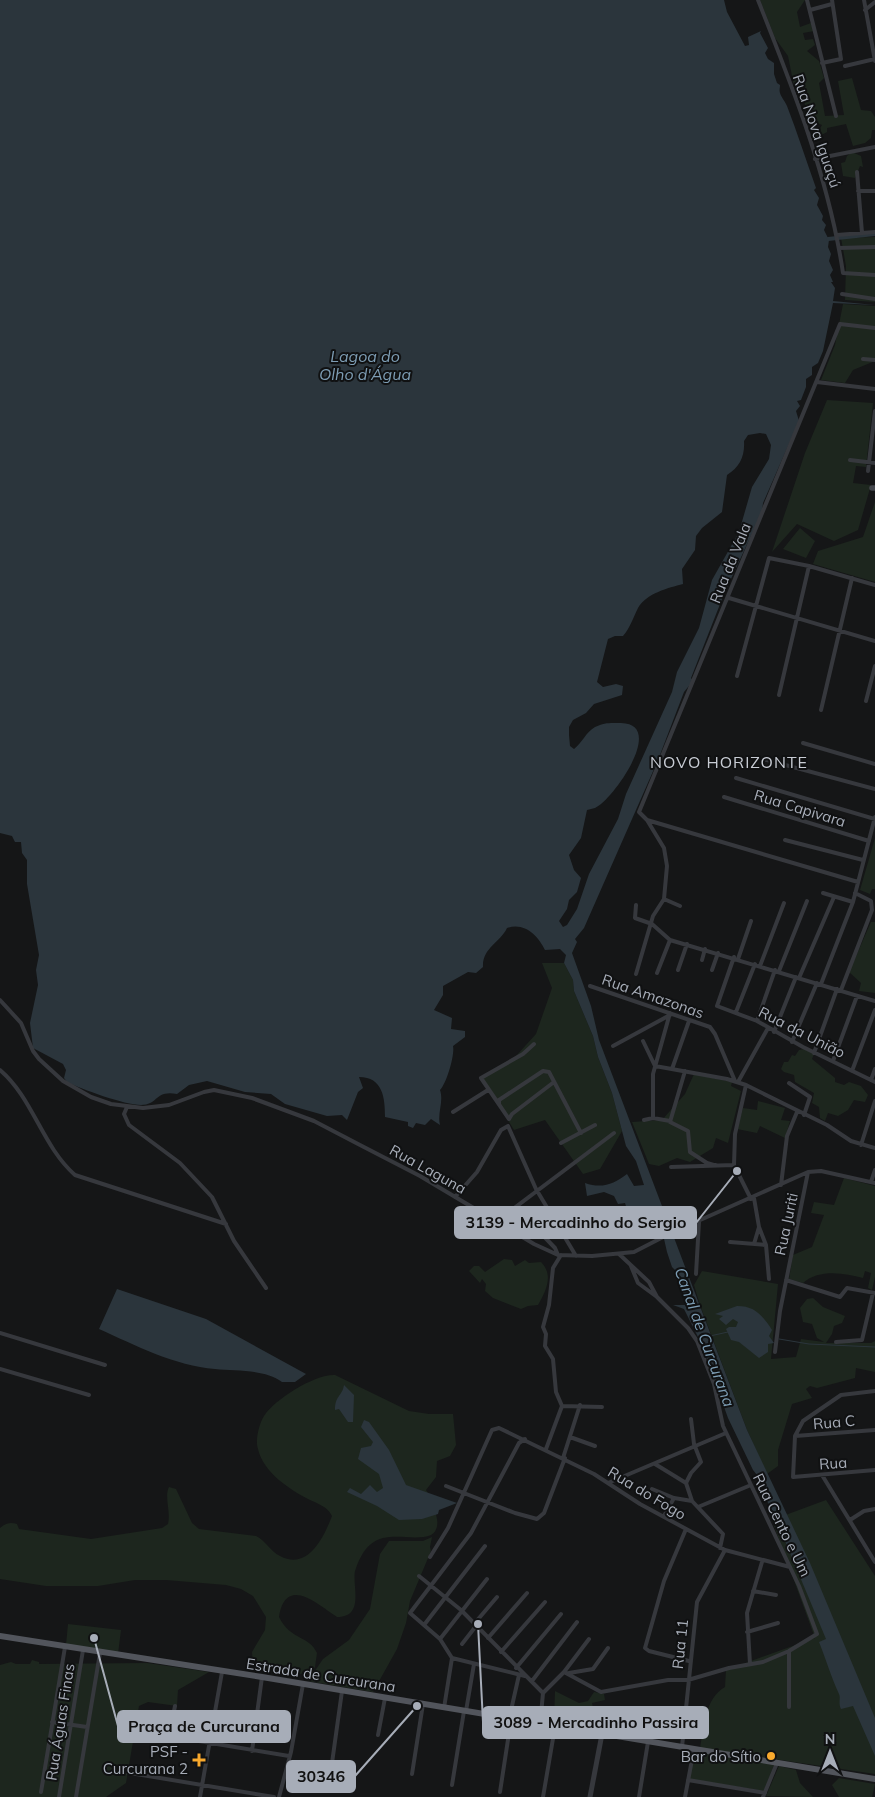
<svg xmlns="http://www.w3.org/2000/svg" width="875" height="1797" font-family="Mulish,sans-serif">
  <rect width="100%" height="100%" fill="#151617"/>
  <path fill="#1d261e" d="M760 0H805L797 12 800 27 811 23 814 31 803 33 805 40 813 39 815 45 807 51 819 61 824 78 819 83 825 116 844 115 838 81 852 78 861 110 871 111 875 117V130H872L871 138 865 143 853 146 846 124 827 128V132L814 139 822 125C806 119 803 101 802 84L794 86 788 56 775 38Z
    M852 152 861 156 863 167 860 166 855 178 843 176 841 163 845 162 847 156Z
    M875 237V302L845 300 846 266 841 238Z
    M843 304 875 306V361L853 370 845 383 821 380 835 345Z
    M827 400 873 403 866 467 856 466 853 483 871 485 858 530 834 541 797 524 772 552 805 453Z
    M875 502V582L813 564 818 551 863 537Z
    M800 528 815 541 806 558 783 549Z
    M875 838V889H872L870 894 860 890Z
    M871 922H875V993L859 991 861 983 849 972Z
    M542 963H564L573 980 574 991 593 1036 598 1057 612 1093 622 1131 600 1169 583 1174 545 1120 514 1130 481 1077 516 1056 536 1034 552 988Z
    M804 1049 814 1054 812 1059 835 1078V1082L844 1085 849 1082 861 1086 868 1095 865 1102 854 1100 848 1110 838 1116 828 1113 825 1121 820 1118 819 1107 812 1103 814 1093 795 1082 794 1075 784 1072 781 1069 784 1062H788L792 1055 795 1056 799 1050Z
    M694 1074 732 1082 731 1086 741 1091 728 1143 716 1138 713 1148 690 1162 677 1158 659 1166 649 1164 632 1122 662 1120 685 1094Z
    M758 1101 785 1108 781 1120 790 1121 785 1138 760 1126 757 1133 737 1129 743 1108 757 1110Z
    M844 1178 875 1186V1277L872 1290 868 1288 871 1273 865 1271 863 1278C844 1273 819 1269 803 1283L789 1279 793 1255 812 1247 824 1215 811 1213 814 1202 834 1205Z
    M504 1259 512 1260 515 1266 525 1260 529 1263 541 1262C554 1275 546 1291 538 1305L528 1306 521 1309 493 1298 485 1291 486 1284 482 1279 480 1283 469 1271 474 1266H479L485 1272Z
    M702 1271 778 1284 771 1359 796 1357 801 1339 824 1342 817 1338 812 1324 803 1322 800 1308 807 1299 813 1298 823 1307 845 1316 842 1323 834 1326 832 1334 826 1343H871L875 1341V1372L856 1368 855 1378 817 1388 810 1386 806 1389 812 1398 792 1404 778 1450V1466L767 1474 747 1430 700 1305 694 1285Z
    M335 1375 409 1411 429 1414H453L456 1445 450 1456 437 1461 436 1477 426 1490C432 1499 435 1508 437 1519 438 1524 437 1532 431 1535 414 1542 388 1530 371 1544 363 1550 358 1562 355 1571 352 1586 365 1617 337 1617 317 1604 286 1575 279 1617 291 1641 309 1635 317 1653L315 1667 311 1672C291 1677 273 1673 253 1667L252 1652 265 1630 266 1617 253 1596 241 1589 226 1585 166 1580H135L98 1586H46L0 1579V1528C6 1523 10 1522 17 1524L19 1529 91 1539 162 1528 168 1524C171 1512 164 1496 169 1487L176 1489 192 1523 199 1529 256 1536C266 1541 270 1551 280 1556 308 1571 324 1537 332 1516 327 1506 318 1504 308 1499 289 1489 263 1472 258 1449 255 1440 259 1424 264 1416 275 1399 315 1374 335 1375Z
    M826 1500 875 1576V1774L700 1748C704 1727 705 1698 725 1687L726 1670 815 1638 772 1520Z
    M432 1537 430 1547 431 1551 410 1601 406 1623 397 1649 373 1692 308 1681 323 1659 349 1640 370 1609 380 1554 389 1541H423Z
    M68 1624 121 1630 118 1654 66 1645Z
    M32 1660 39 1662V1664L147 1663 209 1672 178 1690 177 1706 148 1702 139 1706 126 1783 106 1797H0V1665L11 1662 16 1664H30Z
    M555 1691 579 1703 588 1701 594 1692 604 1694 605 1700 592 1703 594 1712 588 1726 554 1721Z
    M695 1752 774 1765 764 1791 689 1779Z
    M779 1766 796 1770 800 1783 813 1797 766 1796Z
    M839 1778 875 1784 872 1797H839L832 1785Z"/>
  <path fill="#2b353c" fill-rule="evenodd" d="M0 0H724L727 12 745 46 749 45 748 37 761 31 760 33 768 48 765 53 768 59 774 63V74L777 83 780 85C780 88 779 90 780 93 781 97 785 101 787 106 797 132 806 160 816 188L814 190 819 198 817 205 823 216 822 220 826 225 824 230 829 240 828 247 831 254 829 261 833 270 830 275 833 282H831L835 288 833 301 875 305 833 303 823 351 818 363 812 367V375L806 379V387L801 400 797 401 800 406 796 411 799 421 763 503 762 512 724 594 691 678 693 681 684 692 658 760 584 928 575 939 577 942 572 953 591 1006 599 1040 747 1430 810 1563 875 1718V1756L853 1706 841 1709C838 1703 841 1698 839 1694 831 1677 826 1659 819 1642L826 1639 772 1510 762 1492 757 1475 753 1470 728 1418 701 1343 684 1309 673 1305H686L678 1273 672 1267 667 1252 662 1230 658 1227 633 1229 625 1203 618 1204 614 1196 604 1192 587 1196 585 1183C602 1189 614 1184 627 1174L634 1186 644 1185 636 1161 626 1146 612 1093 598 1057 593 1036 574 991 573 980 564 963 566 955 560 949 545 950C538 936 525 922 507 928 500 943 482 948 483 967L476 973 468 972 443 986V995L434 1010 452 1018 451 1029 465 1031V1037L453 1046C455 1054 447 1083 440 1090 444 1102 437 1113 440 1125L431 1119 425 1125 416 1123 413 1128 408 1126V1122L385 1117C385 1098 383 1077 359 1077L363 1088 358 1092 347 1120 342 1115 327 1116 285 1104 271 1094 245 1092 207 1081 189 1085 177 1094C154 1090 159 1105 141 1105 125 1105 81 1089 67 1082L64 1078 66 1070 63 1064 33 1048 30 1023 38 985 36 970 39 955 27 884V860L22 853 21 842H15L12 836 0 833ZM760 433 766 434 771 445 769 459 752 487 739 532 712 580 699 628 677 672 672 692 626 794 618 819 589 874 577 909 567 925 563 927 559 921 567 909 569 900 577 892 581 878 574 870 569 855 581 838 587 810C590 809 592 809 595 808 612 801 667 724 621 723 611 723 605 722 595 727 586 732 582 743 574 749L570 746 569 735V727L573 720 586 713 594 704 622 695 623 686 616 684 603 687 597 682 608 639 615 636H623C630 628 633 618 638 608 647 593 668 588 683 584L682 569 695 550 696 536 702 528 722 512 727 475C740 467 745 456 744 441L748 435Z
    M117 1289 206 1319 306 1374 295 1382H282C265 1369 236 1371 215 1369 175 1366 135 1345 99 1329Z
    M737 1306C755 1306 762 1315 772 1330L769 1336 774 1343 768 1344V1352L759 1358 739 1342 731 1340 726 1329 729 1327H736L738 1322 733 1319 726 1325 719 1319 723 1316 715 1314Z
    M344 1385 354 1395 353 1422H348L339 1409 335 1410C335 1395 342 1397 344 1385Z
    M364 1420 369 1422 389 1450 406 1485 457 1503 439 1510 438 1514 422 1519 399 1520 377 1506 347 1492 350 1488 361 1494 370 1485 377 1492 383 1488 379 1474 358 1459 361 1448 371 1446 373 1442 361 1427Z"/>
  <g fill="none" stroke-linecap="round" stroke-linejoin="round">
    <path stroke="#2b353c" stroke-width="1" d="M710 1336 728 1332
      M779 1339 809 1344 875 1347"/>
    <path stroke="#2b353c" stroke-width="4" d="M828 239 875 234"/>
    <path stroke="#36383d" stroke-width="4" d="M758 0C793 88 829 179 843 273L875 275
      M807 0 836 116
      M864 0 875 61
      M810 10 832 4
      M865 10 875 2
      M822 63 841 59 832 0
      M845 66 875 59
      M815 159 875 147
      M857 172 862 233
      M858 191H875
      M837 235 875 232
      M839 248 875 247
      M842 294 875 299
      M863 359 875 360
      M817 382 875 389
      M850 460 875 463
      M868 471 875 411
      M729 598 875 641
      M737 676 769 558 809 566 875 585
      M779 695 809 566
      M866 701 875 666
      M821 710 852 578
      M803 743 875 764
      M763 759 875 789
      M736 778 875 819
      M724 797 869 841
      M785 840 863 860
      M858 882 647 820 639 812 840 324 875 328
      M823 893 853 902
      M664 899 680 906
      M636 905 635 918 652 924 670 940 875 1001
      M734 957 717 1006 757 1021 803 1047 875 1082
      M738 959 751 921
      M702 960 705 949
      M760 966 784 903
      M678 970 687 944
      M712 970 718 953
      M779 971 807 901
      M657 973 670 940
      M636 974 653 916 664 899 667 866 664 848 647 820
      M799 978 834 897
      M821 984 853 902 875 817
      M590 986 710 1027 715 1034 735 1081
      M841 990 872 910 871 901 855 893
      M0 1000 21 1023 33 1051 39 1059 63 1081 91 1097 111 1104 143 1108 169 1105 204 1092 214 1090 252 1098 314 1121 360 1145 420 1176 534 1244 558 1255 592 1256 634 1252 671 1233 808 1172 821 1171 875 1183
      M736 1012 755 964
      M757 1021 775 970
      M774 1032 796 977
      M643 1041 655 1066 727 1079 746 1085 827 1125 851 1141 875 1148
      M792 1042 817 983
      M613 1046 670 1015
      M814 1053 837 989
      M833 1061 857 996
      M672 1069 689 1021
      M0 1070C33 1098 42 1146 75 1175L226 1224
      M685 1071 670 1122 688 1131 690 1152 707 1163 717 1166
      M852 1071 875 1010
      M871 1080 875 1069
      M738 1082 768 1028
      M789 1083 810 1097 804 1115
      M746 1085 735 1134 734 1165 751 1199
      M499 1104V1100L543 1071 549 1072 581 1133
      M127 1107 124 1114 129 1125 180 1163 212 1197 234 1241 266 1288
      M453 1112 488 1090
      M653 1118V1074L670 1013
      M509 1119 481 1078 523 1054 534 1044
      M509 1119 512 1114 554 1082
      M644 1120 653 1118 670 1121
      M508 1126 536 1189 576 1256
      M561 1143 595 1125
      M861 1145 875 1101
      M671 1167 734 1165
      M871 1182 875 1170
      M781 1185 787 1136 797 1112
      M455 1197 477 1172 501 1130 508 1126
      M754 1198 759 1227 766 1245 769 1279
      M497 1221 614 1133
      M533 1225 555 1248 558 1255
      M730 1242 766 1245
      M754 1244 759 1227
      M561 1255 553 1268 549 1305 543 1327 546 1334 545 1346 553 1359 556 1392 562 1406
      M631 1266 638 1283 657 1297
      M696 1274 699 1222
      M786 1280 840 1297 847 1288 875 1293
      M0 1333 105 1365
      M836 1342 862 1340 873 1293
      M775 1352 780 1311 808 1172
      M0 1369 89 1395
      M875 1391 841 1395 803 1421 795 1436 793 1477 875 1470
      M562 1406 602 1407
      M795 1436 875 1430
      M570 1437 595 1446
      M546 1449 562 1406
      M563 1458 580 1405
      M655 1464 686 1483 692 1501 723 1534 720 1548
      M822 1475 875 1562
      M608 1483 726 1433
      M686 1483 691 1473 701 1462 694 1444 691 1419
      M446 1486 515 1513 537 1519 544 1513 565 1458
      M652 1489 674 1498
      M698 1507 751 1485
      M664 1516 674 1498 692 1501
      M850 1520 864 1511 875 1509
      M686 1529 664 1581 645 1648 649 1651 689 1661
      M430 1557 448 1528 492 1430 499 1428 594 1474 640 1504 725 1550 790 1567
      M419 1576 461 1610 543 1693 540 1725
      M753 1591 776 1595
      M474 1624 497 1597
      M424 1625 485 1546
      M747 1632 778 1623
      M488 1638 527 1593
      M440 1639 487 1579
      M462 1644 476 1626
      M789 1651V1707
      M501 1652 545 1602
      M452 1658 525 1676
      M750 1664 747 1613 762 1562
      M516 1668 561 1614
      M564 1672 589 1639
      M569 1673 593 1669 608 1648
      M532 1681 577 1622
      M543 1693 564 1672 601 1692 668 1680H688L729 1668 763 1662 789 1651 817 1634 799 1586 723 1426 714 1384 697 1341 688 1328 657 1297 649 1282 619 1254
      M444 1708 452 1658 440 1639 410 1613 471 1533 519 1443 525 1439
      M466 1711 474 1664
      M509 1719 519 1675
      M52 1722 87 1727
      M138 1731 289 1756
      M378 1735 385 1698
      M169 1736 175 1706
      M682 1747 697 1602 725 1550
      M252 1751 262 1677
      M332 1763 342 1691
      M124 1772 274 1797
      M412 1774 423 1704
      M688 1780 765 1793
      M452 1785 464 1711
      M41 1792 65 1647
      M500 1792 511 1720
      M59 1797 83 1650
      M76 1797 100 1653
      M200 1797 222 1672
      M279 1797 291 1752 303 1684
      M543 1797 555 1727
      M639 1797 648 1742
      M685 1797 694 1749
      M763 1797 777 1763"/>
    <path stroke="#36383d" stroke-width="5" d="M590 1797 602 1734"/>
    <path stroke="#44474d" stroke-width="5.5" d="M872 488H875"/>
    <path stroke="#52555c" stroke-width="6" d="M0 1636 262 1677 875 1779"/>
  </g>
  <g fill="#f8a92d" stroke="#101112" stroke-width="2">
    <circle cx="771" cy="1756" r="5"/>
    <path d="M196.5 1752.5h5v5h5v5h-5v5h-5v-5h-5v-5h5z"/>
  </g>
  <g text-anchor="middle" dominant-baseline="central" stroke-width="4" stroke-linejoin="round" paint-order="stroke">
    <g font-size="15" fill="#a7adb8" stroke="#101112">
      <text transform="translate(817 131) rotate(71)">Rua Nova Iguaçú</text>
      <text transform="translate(730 563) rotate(-68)">Rua da Vala</text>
      <text transform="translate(800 808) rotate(17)">Rua Capivara</text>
      <text transform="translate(653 996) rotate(19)">Rua Amazonas</text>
      <text transform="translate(802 1032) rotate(27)">Rua da União</text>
      <text transform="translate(428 1169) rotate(29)">Rua Laguna</text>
      <text transform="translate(786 1224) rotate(-78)">Rua Juriti</text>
      <text transform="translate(834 1422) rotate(-5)">Rua C</text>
      <text transform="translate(833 1463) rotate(-4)">Rua</text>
      <text transform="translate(647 1493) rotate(31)">Rua do Fogo</text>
      <text transform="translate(782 1525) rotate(64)">Rua Cento e Um</text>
      <text transform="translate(680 1644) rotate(-84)">Rua 11</text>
      <text transform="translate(321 1675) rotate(9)">Estrada de Curcurana</text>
      <text transform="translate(60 1722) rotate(-81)">Rua Águas Finas</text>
    </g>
    <g font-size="15" fill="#a7adb8" stroke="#101112" text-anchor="end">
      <text x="188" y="1751">PSF -<tspan x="188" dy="17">Curcurana 2</tspan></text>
      <text x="761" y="1756">Bar do Sítio</text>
    </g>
    <g font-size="16" font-style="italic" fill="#7d9db4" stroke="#101112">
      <text x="365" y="356">Lagoa do<tspan x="365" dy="18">Olho d'Água</tspan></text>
      <text transform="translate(705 1337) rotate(70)">Canal de Curcurana</text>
    </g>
    <g font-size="16" letter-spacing="1" fill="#c8ccd4" stroke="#101112">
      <text x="729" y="762">NOVO HORIZONTE</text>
    </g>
  </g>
  <path fill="none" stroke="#a7adb8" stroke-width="2" d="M737 1171L696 1223M478 1624L483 1722M94 1638L118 1726M417 1706L355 1776"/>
  <g fill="#a7adb8" stroke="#101112" stroke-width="2">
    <circle cx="737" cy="1171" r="5"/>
    <circle cx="478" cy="1624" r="5"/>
    <circle cx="94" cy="1638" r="5"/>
    <circle cx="417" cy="1706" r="5"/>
  </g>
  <g fill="#a7adb8" stroke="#a7adb8" stroke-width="2">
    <rect x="455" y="1207" width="241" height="31" rx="5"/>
    <rect x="483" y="1707" width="225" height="31" rx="5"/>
    <rect x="118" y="1711" width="172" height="31" rx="5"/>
    <rect x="287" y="1761" width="68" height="31" rx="5"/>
  </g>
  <g font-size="16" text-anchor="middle" font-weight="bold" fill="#111">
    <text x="576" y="1228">3139 - Mercadinho do Sergio</text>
    <text x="596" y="1728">3089 - Mercadinho Passira</text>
    <text x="204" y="1732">Praça de Curcurana</text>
    <text x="321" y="1782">30346</text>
  </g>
  <g transform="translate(830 1752)" stroke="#101112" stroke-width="4" paint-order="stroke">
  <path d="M0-4L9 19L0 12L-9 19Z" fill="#a7adb8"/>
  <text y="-8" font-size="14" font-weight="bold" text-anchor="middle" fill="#a7adb8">N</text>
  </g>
</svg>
